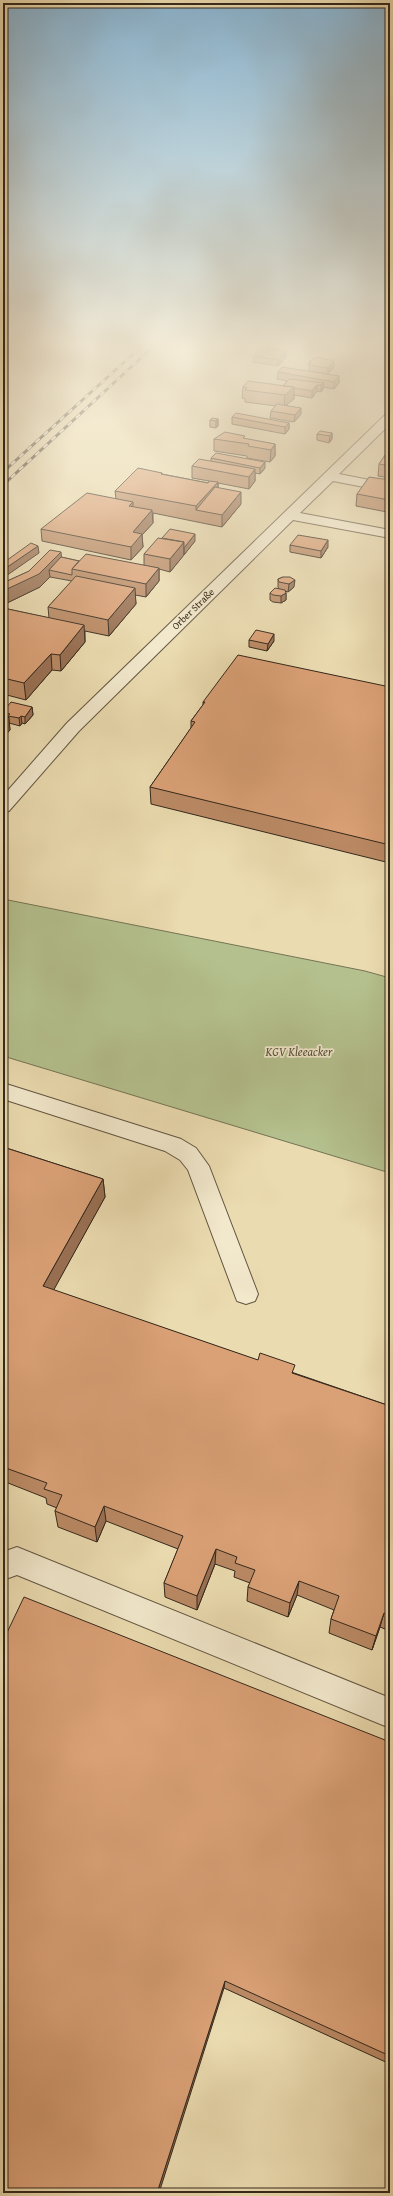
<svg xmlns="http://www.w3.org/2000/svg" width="393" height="2196" font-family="'Gentium Book Plus',serif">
  <rect width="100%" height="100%" fill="#ebdbb0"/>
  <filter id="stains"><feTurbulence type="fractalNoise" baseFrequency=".005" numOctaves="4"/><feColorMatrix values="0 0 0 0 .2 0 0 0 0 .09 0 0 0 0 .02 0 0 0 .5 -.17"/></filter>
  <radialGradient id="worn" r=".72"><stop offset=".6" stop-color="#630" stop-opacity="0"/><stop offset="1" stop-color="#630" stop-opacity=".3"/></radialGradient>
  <path fill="#b4c18e" stroke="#747454" d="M3 899 365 971 390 978V1173L3 1056Z"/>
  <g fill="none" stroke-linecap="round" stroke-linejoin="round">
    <g stroke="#625540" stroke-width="2">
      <path id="minor" d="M390 413V424L339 474 390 484V492L333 481 300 513 390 530V538L293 520 79 731 9 811 3 813V796L67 723 386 414Z
        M3 1083 181 1139 196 1148 209 1166 258 1294 255 1301 246 1304 237 1301 188 1170 180 1160 165 1151 3 1099Z
        M17 1547 390 1698V1728L17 1575 3 1580V1552Z"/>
    </g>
    <use href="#minor" fill="#f2e8cc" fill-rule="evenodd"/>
    <g stroke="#34281b" stroke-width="3">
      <path id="rail" d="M3 472 143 345
        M3 485 155 345"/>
    </g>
    <use href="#rail" stroke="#f2e8cc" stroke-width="2" stroke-dasharray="5.5" stroke-linecap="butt"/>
  </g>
  <path fill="#bb8a65" stroke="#34281b" d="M286 351V357L278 366 253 362 254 356Z
    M309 362 334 367 328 374 309 371Z
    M278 372 339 376V383L334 389 323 387V389L321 392 317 391 312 398 294 395V399L286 405 301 414 294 422 270 418 271 411 276 406 245 402V399L242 398 243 387 283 386 287 381 277 379Z
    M232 417 289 423V429L285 434 232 424Z
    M218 419V426L216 428 210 427V420Z
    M332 433V439L329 443 317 440V434Z
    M214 439H245L275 444V456L270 462 247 458V456L214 451Z
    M390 448V478L378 476 379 464Z
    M211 458 265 468 260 474 255 473V481L249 489 218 483V488L241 504 222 527 153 513V523L142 535 143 547 131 560 42 541 41 529 116 499 115 491 162 473V474L208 483 209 481 192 478V466L211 461Z
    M390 480V508L387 512 356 506 357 494Z
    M162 538 195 541 170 572 159 569V581L146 597 135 595 136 604 109 636 85 631V642L61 671 52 670 26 700 3 694V608L49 618 48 607 72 581 50 577 40 587 7 603 3 602V583L61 557 79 561 144 566V554Z
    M290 545 328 547 321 558 290 552Z
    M283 577 294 587 288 592 285 591 286 593V600L281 603 273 602 270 600V593L279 589 278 587V579Z
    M249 640 274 641 267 651 249 647Z
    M390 687V863L151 804 150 787 191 728V721L203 705V702Z
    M32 707 33 715 25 724 22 723 20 726 9 723 10 730 3 716V712Z
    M3 1147 103 1179 105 1197 53 1290 390 1406V1631L380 1627 372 1650 329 1633 331 1619 334 1610 297 1595 288 1617 247 1601 248 1587 250 1583 234 1577 235 1571 215 1564 197 1610 165 1597 164 1583 178 1549 106 1521 97 1542 58 1527 55 1511 57 1508 47 1504 46 1498 3 1481Z
    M390 1742V2064L224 1988 3 2193Z"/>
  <path fill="#997053" stroke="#34281b" d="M286 351V357L278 366V360Z
    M334 361V367L328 374V368Z
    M339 376V383L334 389V382Z
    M324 383 323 389 321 392V385Z
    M317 385V391L312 398V391Z
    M294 387V399L284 407 285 395Z
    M301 408V414L294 422 295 415Z
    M218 419V426L216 428V421Z
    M289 423V429L285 434V427Z
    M332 433V439L329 443 330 436Z
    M275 444V456L270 462 271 450Z
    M265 462V468L260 474V468Z
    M255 469V481L249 489V477Z
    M218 482V498L196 510V506Z
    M241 492V504L222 527V515Z
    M390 498V508L387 512 389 500Z
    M133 502V514L129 506Z
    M152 510 153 523 142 535 143 547 131 560V547L133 532Z
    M195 534V541L184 555V548Z
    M328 540V547L321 558V551Z
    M184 542V555L170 572V559Z
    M38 546 39 553 3 578V570Z
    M61 552 62 564 49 570 50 577 40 587 7 603 5 590Z
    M159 568V581L146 597V584Z
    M295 580 294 587 288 592 289 584Z
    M135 588 136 604 109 636 108 620Z
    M286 593V600L281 603V596Z
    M84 625 85 642 61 671 60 655Z
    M274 634V641L267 651 268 644Z
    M51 654 52 670 26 700 24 683Z
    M32 707 33 715 25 724V717Z
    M21 716 22 723 20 726 19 718Z
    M9 717 10 730 3 738V723Z
    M103 1179 105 1197 46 1304 43 1286Z
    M104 1506 106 1521 97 1542 95 1527Z
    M216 1549 215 1564 197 1610V1596Z
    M299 1581 297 1595 288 1617 290 1603Z
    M384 1613 380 1627 372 1650 376 1636Z
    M225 1981 224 1988 159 2193H157Z"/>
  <path fill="#daa076" stroke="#34281b" d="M262 347 286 351 278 360 254 356Z
    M316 357 334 361 328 368 309 365 311 362H309Z
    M282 367 339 376 334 382 278 372Z
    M289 379 324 383 321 385H317L312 391 294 388V387L283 386Z
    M248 381 294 387 285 395 245 390 247 388 243 387Z
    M277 404 301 408 295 415 271 411Z
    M236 413 289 423 285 427 232 417Z
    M212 418 218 419 216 421 210 420Z
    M320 431 332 433 330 436 317 434Z
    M225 432 245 436 243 438 275 444 271 450 248 446 249 444 214 439Z
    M390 448V466L379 464Z
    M216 453 265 462 260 468 211 458Z
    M199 459 255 469 249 477 192 466Z
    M138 468 162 473 161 474 208 483 209 481 218 482 196 506 115 491Z
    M369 477 390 480V498L389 500 357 494Z
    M215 487 241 492 222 515 196 510Z
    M87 493 133 502 129 506 152 510 133 532 142 534 131 547 41 529Z
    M170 529 195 534 184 548V542L162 538Z
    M298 535 328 540 321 551 290 545Z
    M158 538 184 542 170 559 144 554Z
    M31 543 38 546 3 570V563Z
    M50 550 61 552 39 574 5 590 3 589V583L29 571Z
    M86 554 159 568 146 584 72 569Z
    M61 557 79 561 72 569V575L49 570Z
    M76 576 135 588 108 620 48 607Z
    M283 577H290L295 580 289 584 279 582 278 579Z
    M275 588 285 590 286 593 281 596 273 595 270 593Z
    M3 608 84 625 60 655 51 654 24 683 3 678Z
    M256 630 274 634 268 644 249 640Z
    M238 655 390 687V845L150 787 195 722 191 721 205 702H203Z
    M11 702 32 707 25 717 21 716 19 718 8 716 10 714 3 712Z
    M3 716 9 717 3 723Z
    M3 1147 103 1179 43 1286 258 1360 260 1353 295 1365 292 1373 390 1406V1616L384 1613 376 1636 331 1619 339 1596 299 1581 290 1603 248 1587 255 1570 235 1563 237 1557 216 1549 197 1596 164 1583 183 1536 104 1506 95 1527 55 1511 62 1495 44 1489 47 1483 3 1467Z
    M24 1597 390 1742V2056L225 1981 157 2193H3V1641Z"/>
  <linearGradient id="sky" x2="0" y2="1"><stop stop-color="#89b6d4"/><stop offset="0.53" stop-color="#f6efdb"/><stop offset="1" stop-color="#f6efdb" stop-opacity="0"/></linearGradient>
  <rect width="393" height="652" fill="url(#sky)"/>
  <g text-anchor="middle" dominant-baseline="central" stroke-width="3.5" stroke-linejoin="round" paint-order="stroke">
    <g font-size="10" fill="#34281b" stroke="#f2e8cc">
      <text transform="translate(193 609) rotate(-44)">Orber Straße</text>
    </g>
    <g font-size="12" font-style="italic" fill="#544e38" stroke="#f2e8cc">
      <text x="299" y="1051">KGV Kleeacker</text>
    </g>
  </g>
  <rect width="393" height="2196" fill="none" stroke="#ebdbb0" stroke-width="16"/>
  <rect x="4" y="4" width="385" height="2188" fill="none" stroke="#34281b" stroke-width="2"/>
  <rect x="8" y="8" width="377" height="2180" fill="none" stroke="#34281b"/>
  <rect width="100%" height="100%" filter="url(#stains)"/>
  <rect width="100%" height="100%" fill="url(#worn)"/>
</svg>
